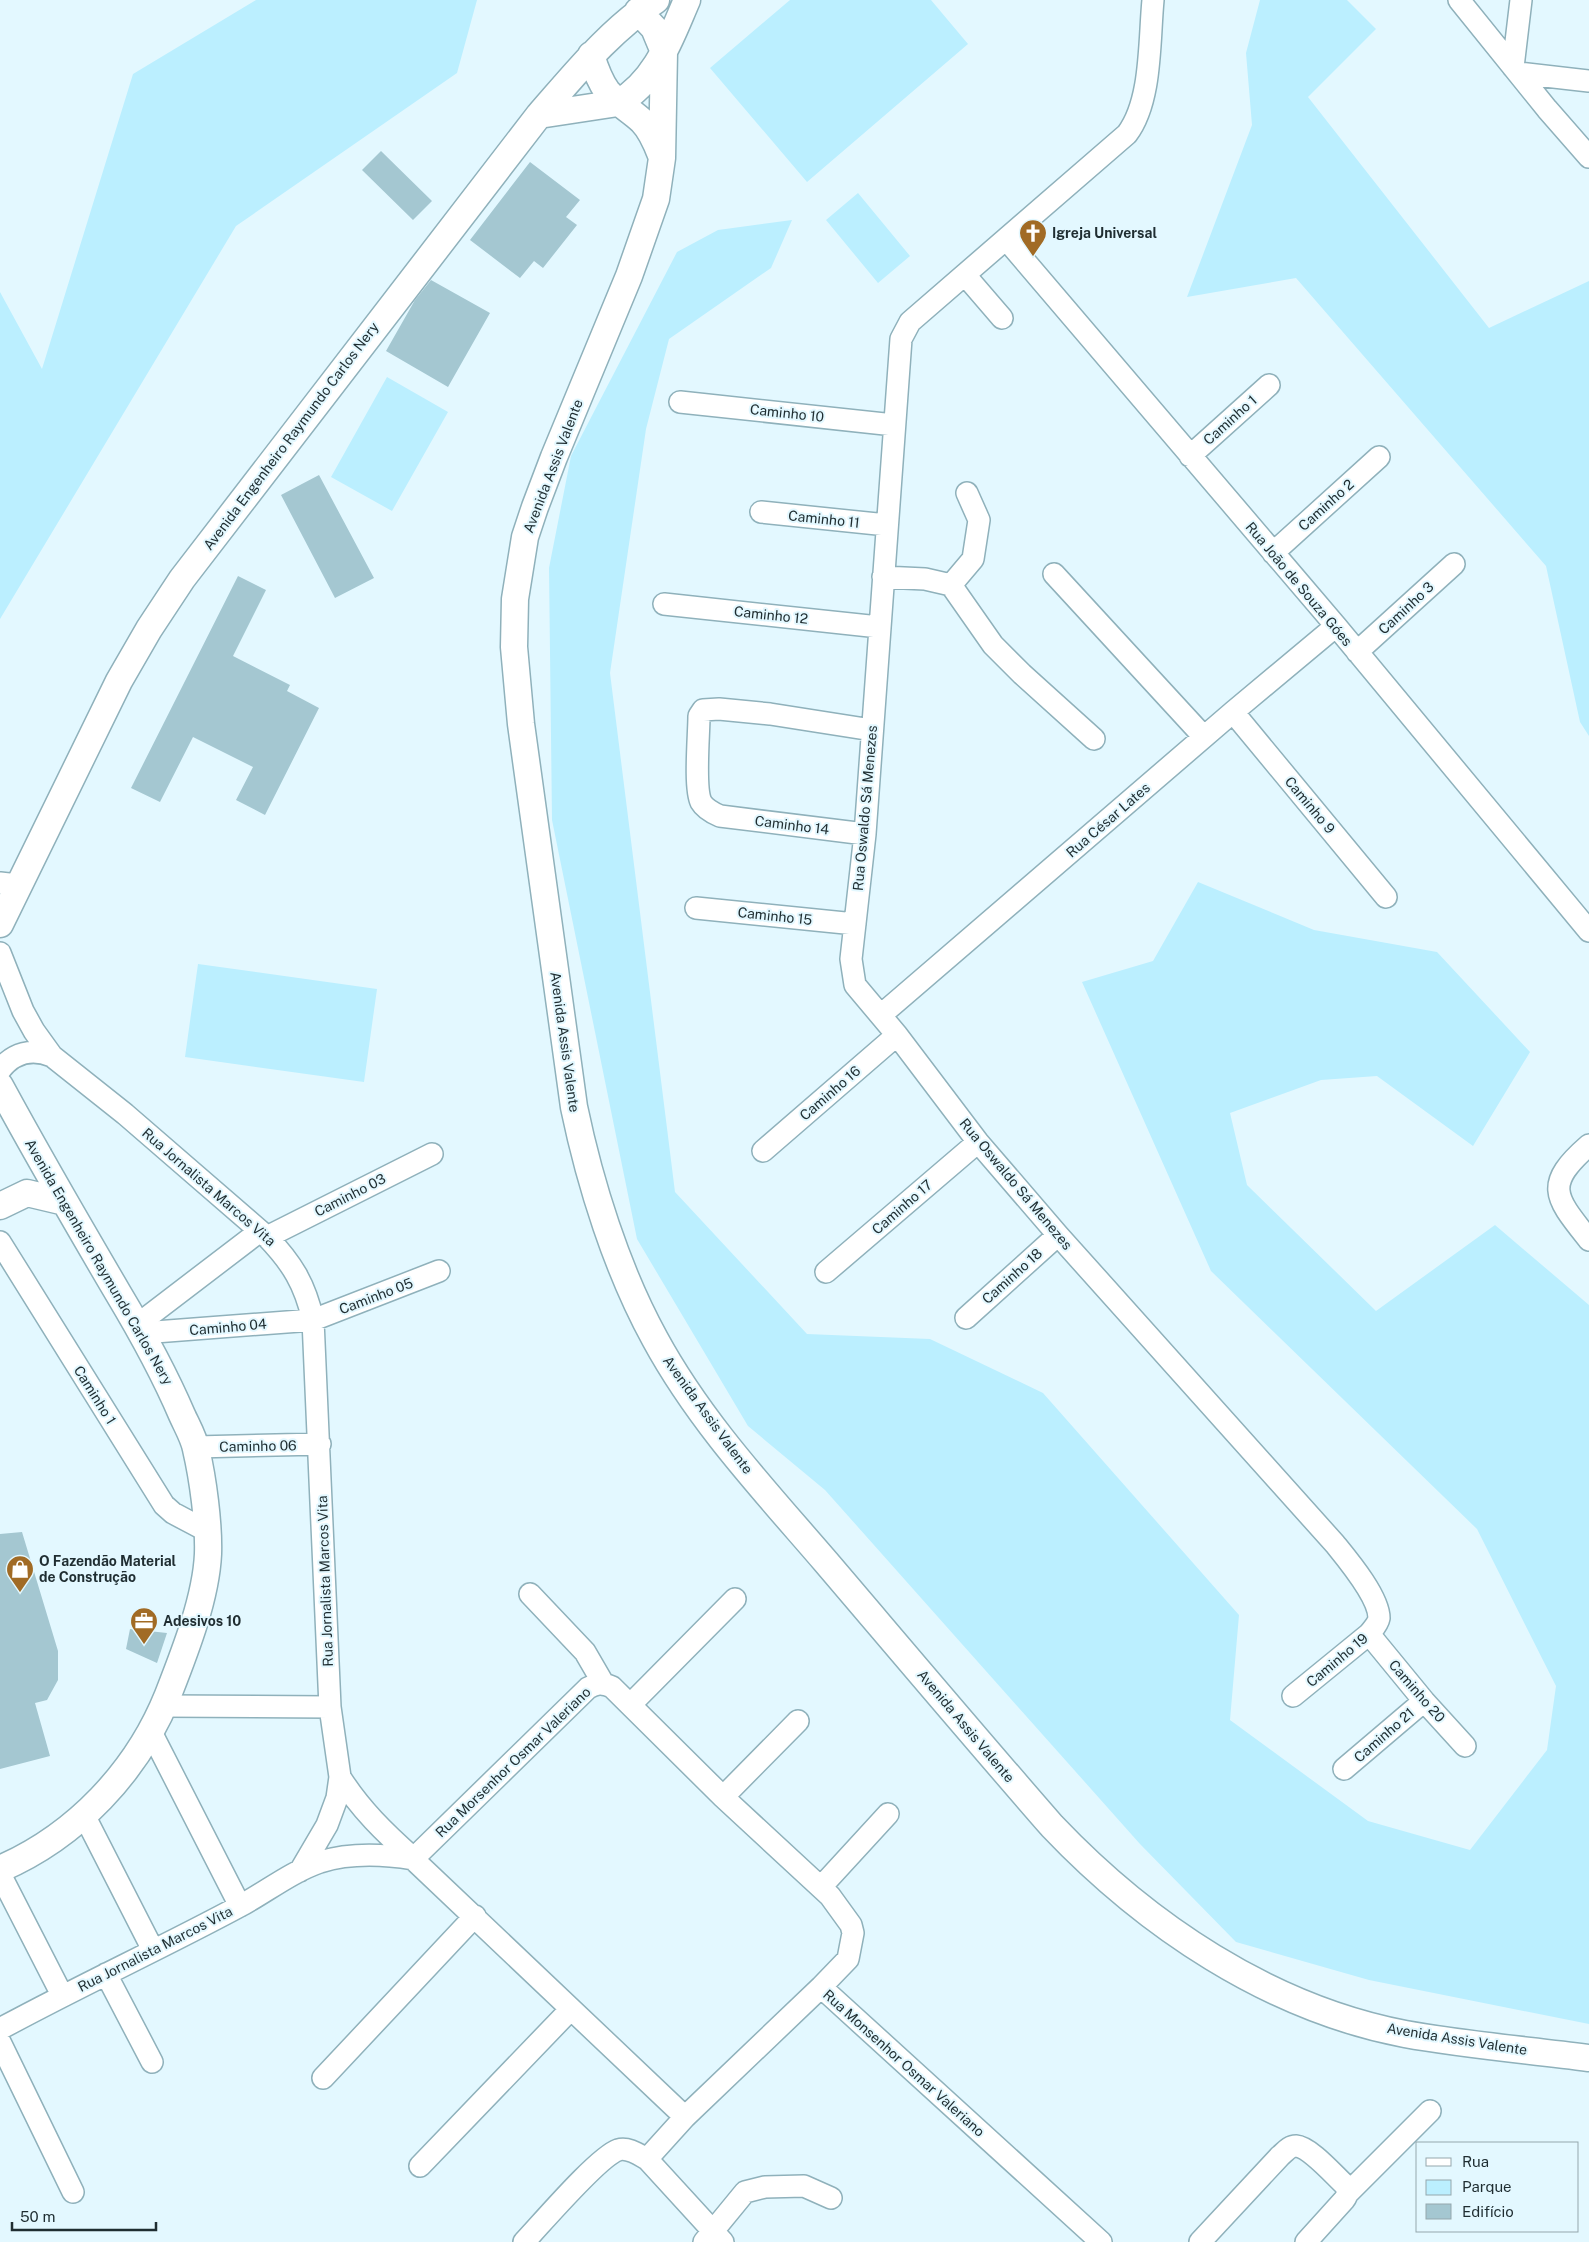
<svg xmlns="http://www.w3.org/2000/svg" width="1589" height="2242" font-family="'Public Sans',sans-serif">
  <rect width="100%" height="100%" fill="#e3f8ff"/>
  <path fill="#bbefff" d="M256 0H477L457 73 236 226 0 619V292L42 369 133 74Z
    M790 0H931L968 44 807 182 710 68Z
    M1260 0H1347L1376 29 1308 97 1489 328 1589 281V736L1580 722 1546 566 1296 278 1187 297 1252 125 1246 53Z
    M858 193 910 256 878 283 826 220Z
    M792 220 771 268 669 339 646 429 610 673 675 1192 807 1334 930 1339 1043 1393 1239 1615 1230 1720 1368 1821 1470 1850 1547 1750 1556 1686 1477 1529 1211 1271 1082 982 1153 961 1198 882 1314 930 1437 952 1530 1052 1473 1146 1377 1076 1321 1080 1230 1113 1247 1185 1376 1311 1495 1225 1589 1305V2024L1369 1980 1236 1942 1140 1844 825 1490 748 1426 637 1239 552 820 549 568 571 456 677 252 718 230Z
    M387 377 448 412 392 511 331 477Z
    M198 964 377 989 364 1082 185 1057Z"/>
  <path fill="#a4c7d1" d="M381 151 432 201 413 220 362 170Z
    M530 162 580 200 566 217 577 225 543 268 534 261 520 278 470 240Z
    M431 280 490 313 448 387 386 351 415 300Z
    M319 475 374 578 335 598 281 495Z
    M238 576 266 590 233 656 290 685 287 691 319 708 265 815 236 800 253 767 193 737 160 802 131 788Z
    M22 1532 58 1651V1680L47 1700 35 1703 50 1756 0 1769V1534Z
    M130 1629 167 1633 157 1663 126 1649Z"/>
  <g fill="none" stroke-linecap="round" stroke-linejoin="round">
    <g stroke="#8fb1bb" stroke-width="24">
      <path id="minor" d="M1153 0C1149 41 1152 101 1127 134L910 322 901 339 865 834 851 959 855 985 897 1035 978 1142 1058 1235 1335 1544C1348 1560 1379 1597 1379 1618 1378 1624 1373 1629 1369 1634L1293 1696
        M1459 0 1547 109 1589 157
        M1513 67 1521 0
        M1518 73 1589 81
        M1006 239 1336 626 1589 931
        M965 275 1002 318
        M680 402 894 425
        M1190 456 1269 385
        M761 512 887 525
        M1273 553 1379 457
        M1054 574 1204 737
        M883 577 925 579 951 585 993 645 1022 674 1094 739
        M951 585 973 559 979 520 967 493
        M664 604 879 627
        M1357 652 1454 564
        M1233 712 1386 897
        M865 834 720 816C713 813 705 809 701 802 694 787 699 735 699 716L703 710 719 709 770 714 872 730
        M0 883 18 885
        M696 908 855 924
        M0 953 23 1011 34 1031 52 1056 125 1114 267 1237C292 1263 305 1284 313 1320L330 1707 340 1777 337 1798 327 1825 300 1871
        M881 1015 1233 712 1336 626
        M0 1070C13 1053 32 1048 52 1056
        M1589 1145C1543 1185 1555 1197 1589 1240
        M763 1151 897 1035
        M267 1237 432 1154
        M0 1242 164 1505 173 1513 207 1531
        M826 1272 978 1142
        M966 1318 1058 1235
        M137 1325 260 1231
        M142 1333 313 1320 439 1271
        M196 1447 320 1444
        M530 1594 585 1652 603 1683
        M1369 1634 1424 1701 1465 1746
        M631 1704 735 1599
        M163 1706 330 1707
        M151 1732 240 1906
        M1344 1769 1424 1701
        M340 1777C360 1809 385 1833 413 1858
        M723 1797 798 1721
        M84 1815 153 1950
        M0 1874 62 1995
        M821 1887 888 1814
        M106 1974 152 2062
        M821 1987 1101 2242
        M0 2029C79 1986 160 1949 240 1906 266 1892 291 1872 320 1862 349 1853 383 1854 413 1859
        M0 2042 73 2192
        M323 2078 475 1916
        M647 2159 685 2117 821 1987 848 1959 853 1933 851 1925 830 1896 723 1797 612 1687C602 1683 597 1683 588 1688L413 1859 685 2117
        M420 2166 570 2010
        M1348 2193 1430 2111
        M524 2242C542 2223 598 2157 618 2150 628 2147 638 2154 647 2159L723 2242
        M704 2242 745 2192 765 2187 804 2186 831 2198
        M1200 2242 1280 2156C1285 2152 1289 2146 1296 2146 1310 2147 1334 2175 1345 2185 1348 2191 1348 2195 1344 2200L1306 2242"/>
    </g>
    <g stroke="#8fb1bb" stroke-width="29">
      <path id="major" d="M638 11 654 28 664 52 662 158 656 199 629 276 554 457 535 507 525 537 515 599 514 647 521 724 574 1107C590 1184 617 1270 655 1339 700 1422 765 1491 826 1562 901 1650 976 1739 1052 1826 1146 1925 1269 2008 1405 2034 1466 2045 1528 2050 1589 2058
        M591 55C595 68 599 80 607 91 617 103 630 110 642 121 651 130 656 142 661 155
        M539 115 618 103C657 80 670 39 687 0
        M0 924 119 681 149 629 182 579 539 115C575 74 610 30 656 0
        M0 1086C38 1156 78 1225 118 1293 142 1333 164 1373 182 1415 187 1426 194 1438 196 1449 203 1479 209 1524 208 1554 206 1599 184 1654 168 1695 137 1772 76 1836 0 1869
        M0 1206 27 1193 65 1202"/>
    </g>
    <use href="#minor" stroke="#fff" stroke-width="21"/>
    <use href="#major" stroke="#fff" stroke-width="26"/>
  </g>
  <defs>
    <g id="church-pin" transform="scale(1.4375)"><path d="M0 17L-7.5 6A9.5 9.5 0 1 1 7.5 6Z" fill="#a16b25" stroke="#e3f8ff"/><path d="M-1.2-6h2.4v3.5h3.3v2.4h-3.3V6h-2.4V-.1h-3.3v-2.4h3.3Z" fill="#fff"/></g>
    <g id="shop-pin" transform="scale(1.4375)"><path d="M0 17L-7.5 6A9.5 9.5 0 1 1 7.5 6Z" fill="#a16b25" stroke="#e3f8ff"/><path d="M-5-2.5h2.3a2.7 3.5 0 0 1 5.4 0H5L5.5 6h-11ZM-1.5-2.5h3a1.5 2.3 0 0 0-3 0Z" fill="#fff"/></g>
    <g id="office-pin" transform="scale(1.4375)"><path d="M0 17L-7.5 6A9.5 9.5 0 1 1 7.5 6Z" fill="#a16b25" stroke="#e3f8ff"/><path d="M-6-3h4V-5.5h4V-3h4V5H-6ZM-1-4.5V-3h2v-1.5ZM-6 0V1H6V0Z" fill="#fff"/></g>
  </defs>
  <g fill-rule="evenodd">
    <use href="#church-pin" x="1033" y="233"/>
    <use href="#shop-pin" x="20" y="1569"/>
    <use href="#office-pin" x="144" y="1621"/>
  </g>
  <g text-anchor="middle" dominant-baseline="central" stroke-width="4" stroke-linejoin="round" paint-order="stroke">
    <g font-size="14" font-weight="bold" fill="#1f2d31" stroke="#e3f8ff" text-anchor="start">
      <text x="1052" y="233">Igreja Universal</text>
      <text x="39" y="1561">O Fazendão Material<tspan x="39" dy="16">de Construção</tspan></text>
      <text x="163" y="1621">Adesivos 10</text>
    </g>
    <g font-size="14" fill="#1f2d31" stroke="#e3f8ff">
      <text transform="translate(787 413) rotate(6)">Caminho 10</text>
      <text transform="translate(1230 420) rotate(-42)">Caminho 1</text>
      <text transform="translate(291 436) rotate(-53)">Avenida Engenheiro Raymundo Carlos Nery</text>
      <text transform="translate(553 466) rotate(-69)">Avenida Assis Valente</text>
      <text transform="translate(1326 505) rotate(-42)">Caminho 2</text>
      <text transform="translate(824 519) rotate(6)">Caminho 11</text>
      <text transform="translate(1299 584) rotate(50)">Rua João de Souza Góes</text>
      <text transform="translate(1406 608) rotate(-43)">Caminho 3</text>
      <text transform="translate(771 615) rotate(6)">Caminho 12</text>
      <text transform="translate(1310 805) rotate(50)">Caminho 9</text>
      <text transform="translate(865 808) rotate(-85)">Rua Oswaldo Sá Menezes</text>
      <text transform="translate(1108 820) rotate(-41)">Rua César Lates</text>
      <text transform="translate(792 825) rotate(7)">Caminho 14</text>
      <text transform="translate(775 916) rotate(6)">Caminho 15</text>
      <text transform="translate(565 1042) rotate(82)">Avenida Assis Valente</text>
      <text transform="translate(830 1093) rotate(-41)">Caminho 16</text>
      <text transform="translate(1016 1184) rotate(50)">Rua Oswaldo Sá Menezes</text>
      <text transform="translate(209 1187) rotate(41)">Rua Jornalista Marcos Vita</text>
      <text transform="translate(350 1195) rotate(-27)">Caminho 03</text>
      <text transform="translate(902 1207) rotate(-41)">Caminho 17</text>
      <text transform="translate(99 1262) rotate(60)">Avenida Engenheiro Raymundo Carlos Nery</text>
      <text transform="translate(1012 1276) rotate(-42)">Caminho 18</text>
      <text transform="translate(376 1296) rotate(-21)">Caminho 05</text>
      <text transform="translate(228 1327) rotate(-5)">Caminho 04</text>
      <text transform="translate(95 1395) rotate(58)">Caminho 1</text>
      <text transform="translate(708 1415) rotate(54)">Avenida Assis Valente</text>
      <text transform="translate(258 1446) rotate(-1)">Caminho 06</text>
      <text transform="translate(325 1581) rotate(-92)">Rua Jornalista Marcos Vita</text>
      <text transform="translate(1337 1660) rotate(-40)">Caminho 19</text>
      <text transform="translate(1417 1691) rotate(49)">Caminho 20</text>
      <text transform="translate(966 1726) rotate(50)">Avenida Assis Valente</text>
      <text transform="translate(1384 1735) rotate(-41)">Caminho 21</text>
      <text transform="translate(513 1762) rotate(-44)">Rua Morsenhor Osmar Valeriano</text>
      <text transform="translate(155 1949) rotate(-27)">Rua Jornalista Marcos Vita</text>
      <text transform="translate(1457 2039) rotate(9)">Avenida Assis Valente</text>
      <text transform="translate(904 2063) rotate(42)">Rua Monsenhor Osmar Valeriano</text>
    </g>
  </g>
  <rect x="1416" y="2142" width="162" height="90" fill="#e3f8ff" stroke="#95a7ad"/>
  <rect x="1426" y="2158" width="25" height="8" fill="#ffffff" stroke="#95a7ad"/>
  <text x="1462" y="2167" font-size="15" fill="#1f2d31">Rua</text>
  <rect x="1426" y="2180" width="25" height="15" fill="#bbefff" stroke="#95a7ad"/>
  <text x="1462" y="2192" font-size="15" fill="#1f2d31">Parque</text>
  <rect x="1426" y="2204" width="25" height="15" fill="#a4c7d1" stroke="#95a7ad"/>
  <text x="1462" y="2217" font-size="15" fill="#1f2d31">Edifício</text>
  <path d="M12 2222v8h144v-8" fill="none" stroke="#1f2d31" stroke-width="2.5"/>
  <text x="20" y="2222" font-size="15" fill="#1f2d31" stroke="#e3f8ff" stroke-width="4" paint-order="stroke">50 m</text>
</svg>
